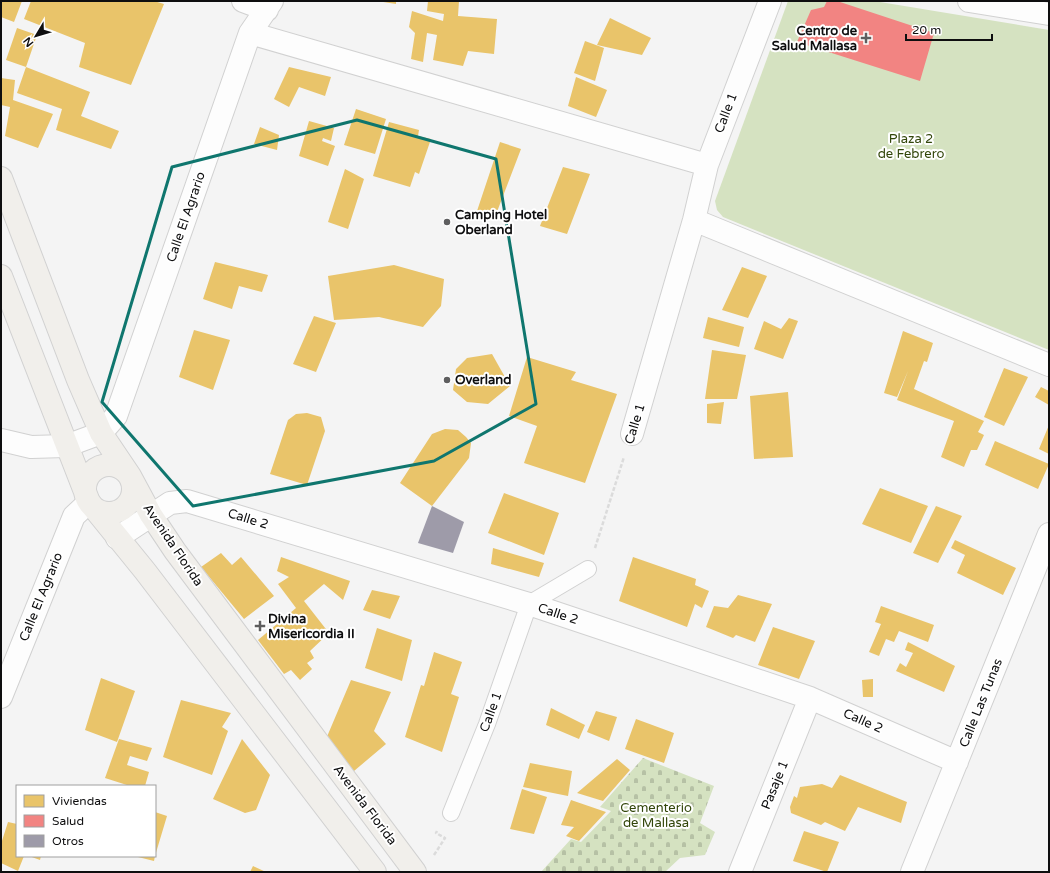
<svg xmlns="http://www.w3.org/2000/svg" width="1050" height="873" font-family="'Varela Round',sans-serif">
  <defs>
    <pattern id="cemetery-stones" width="16" height="16" patternUnits="userSpaceOnUse"><rect width="16" height="16" fill="#d5e2c1"/><path d="M2 7V4a2 2 0 0 1 4 0v3zM10 15v-3a2 2 0 0 1 4 0v3z" fill="#b6c1a5"/></pattern>
  </defs>
  <rect width="100%" height="100%" fill="#f4f4f4"/>
  <path fill="#d5e2c1" d="M788 1H874L1049 30V350L723 217 717 210 715 201Z"/>
  <path fill="url(#cemetery-stones)" d="M643 758 714 786 700 823 715 832 705 855 680 858 665 872H541L571 839 581 842 611 811 600 807Z"/>
  <path fill="#e9c46a" d="M1 1H22L14 22 1 17Z
    M31 1H154L164 4 131 85 79 67 85 43 24 19Z
    M377 1H396V4Z
    M428 1H459L458 16 497 19 494 54 468 51 463 66 433 60 437 35 427 33 423 62 411 59 415 33 409 27 412 11 443 21 444 14 427 11Z
    M610 18 651 38 642 55 597 45Z
    M17 28 37 35 26 67 6 60Z
    M585 41 604 48 595 81 574 73Z
    M26 67 90 92 81 116 119 131 111 149 56 130 62 109 17 93Z
    M289 67 331 77 325 96 299 87 289 107 274 99Z
    M576 77 607 90 596 117 568 106Z
    M1 78 15 80 13 100 53 114 38 148 5 136 10 107 1 105Z
    M356 109 386 119 375 154 344 145Z
    M309 121 334 128 331 141 323 138 322 141 335 146 328 166 299 156Z
    M389 122 419 130 418 136 431 139 419 174 415 172 410 187 373 176Z
    M260 127 279 135 277 150 254 144Z
    M500 142 521 149 495 217 477 211Z
    M563 167 590 174 567 234 540 226Z
    M345 169 364 179 348 229 328 222Z
    M215 262 268 275 262 292 239 286 232 309 203 299Z
    M394 265 444 279 441 306 423 327 379 317 334 320 328 276Z
    M742 267 767 276 748 318 722 310Z
    M314 316 336 323 316 372 293 364Z
    M708 317 744 327 739 347 703 338Z
    M789 318 798 321 783 359 754 349 764 321 781 329Z
    M194 330 230 340 213 390 179 377Z
    M903 331 933 343 927 362 924 361 914 389 984 421 978 432 984 435 977 450H971L964 467 941 457 954 421 897 400 908 371 897 397 884 393Z
    M712 350 746 355 737 399H705Z
    M492 354 510 386 488 404 467 402 453 390 456 369 467 358Z
    M527 357 576 372 571 380 617 394 585 483 524 463 537 426 509 416Z
    M1004 368 1028 377 1004 426 984 417Z
    M1041 387 1049 391V405L1035 397Z
    M788 392 793 457 754 459 750 396Z
    M724 402 721 424 707 423V404Z
    M307 413 321 417 325 431 307 485 270 474 288 420 296 414Z
    M1049 425V454L1039 449Z
    M445 429 458 430 466 437 471 443 469 458 432 506 400 483 432 434Z
    M995 441 1049 464 1038 489 985 465Z
    M880 488 928 506 911 543 862 524Z
    M504 493 559 513 544 555 488 533Z
    M936 506 962 516 938 563 913 553Z
    M955 540 1016 568 1003 595 957 573 965 555 951 548Z
    M493 548 544 563 539 577 491 564Z
    M221 553 232 565 241 557 274 596 244 619 201 567Z
    M281 557 350 581 343 600 324 584 304 601 329 633 310 651 314 658 307 663 312 669 300 680 291 670 284 674 258 640 296 608 278 584 289 577 277 571Z
    M633 557 696 579 695 585 709 591 702 608 695 604 687 627 619 601Z
    M372 590 400 596 390 619 363 610Z
    M738 595 772 604 755 642 736 635 733 638 706 627 714 606 728 608Z
    M881 606 934 625 928 642 899 631 894 642 886 639 879 656 869 652 881 624 875 622Z
    M773 627 815 641 799 679 758 665Z
    M377 628 412 640 402 681 365 668Z
    M908 642 955 666 944 692 896 671 900 663 906 667 913 653 905 650Z
    M434 652 462 662 451 694 459 697 442 752 405 737 421 685 424 686Z
    M101 678 135 691 117 742 85 730Z
    M873 679V697H863L862 680Z
    M351 680 391 692 374 731 386 744 354 771 326 739Z
    M181 700 231 713 222 727 228 731 212 775 163 757Z
    M551 708 585 725 579 739 546 725Z
    M596 711 617 717 609 741 587 732Z
    M636 719 674 733 664 763 625 749Z
    M119 739 152 748 147 761 130 756 127 765 149 772 145 786H130L105 778Z
    M242 739 270 775 256 810 245 813 213 799Z
    M617 759 630 770 603 801 577 793Z
    M530 763 572 771 568 796 523 787Z
    M840 775 907 802 901 823 858 807 845 831 825 822 821 825 791 813 790 807 794 796 797 798 800 787 822 784 832 788Z
    M522 789 547 797 534 834 510 829Z
    M571 800 606 812 579 841 566 836 574 827 561 825Z
    M155 812 167 816 155 856Z
    M8 822 17 824V856H24L18 871 1 863V844Z
    M804 831 839 842 827 872 793 861Z
    M29 856H41L40 860Z
    M134 856H155L154 861Z
    M253 866 266 872H250Z"/>
  <path fill="#f28482" d="M827 1H837L934 33 920 81 797 42 811 10 824 7Z"/>
  <path fill="#9e9ba9" d="M432 506 464 522 453 553 418 543Z"/>
  <g fill="none" stroke-linecap="round" stroke-linejoin="round">
    <g stroke="#d1d1d1" stroke-width="18">
      <path id="lane" d="M451 813 487 724 529 604 588 569"/>
    </g>
    <g stroke="#d1d1d1" stroke-width="24">
      <path id="street" d="M243 1 267 10
        M969 1 1049 14
        M250 33 707 165
        M694 220 1049 365
        M632 434 694 220 707 165 770 1
        M1 440 31 447 66 446 101 433 116 416 250 33 272 1
        M117 538 170 503 187 501 529 604 810 698 957 762
        M1 697 74 516 89 502
        M740 872 810 698
        M912 872 1049 534"/>
    </g>
    <g stroke="#d1d1d1" stroke-width="24">
      <path id="secondary" d="M1 178 78 380 101 433 130 476 151 515 175 551 415 872
        M1 276 89 502 145 571 375 872
        M85 489a24 24 0 1 1 48 0a24 24 0 1 1-48 0Z"/>
    </g>
    <path stroke="#dbdbdb" stroke-width="2.5" stroke-dasharray="4 2" stroke-linecap="butt" d="M595 548 624 457
      M434 855 445 838 436 833 437 831"/>
    <use href="#lane" stroke="#fdfdfd" stroke-width="16"/>
    <use href="#street" stroke="#fdfdfd" stroke-width="22"/>
    <use href="#secondary" stroke="#f1efeb" stroke-width="22"/>
  </g>
  <path fill="none" stroke="#0f766e" stroke-width="3" stroke-linejoin="round" d="M357 120 496 159 536 404 434 461 193 506 102 402 172 167Z"/>
  <g fill="#5e5e5f" stroke="#fff" stroke-width="1.5">
    <path d="M864 32h4v4h4v4h-4v4h-4v-4h-4v-4h4z"/>
    <circle cx="447" cy="222" r="4"/>
    <circle cx="447" cy="380" r="4"/>
    <path d="M258 620h4v4h4v4h-4v4h-4v-4h-4v-4h4z"/>
  </g>
  <g text-anchor="middle" dominant-baseline="central" stroke-width="4" stroke-linejoin="round" paint-order="stroke">
    <g font-size="13" font-weight="bold" fill="#0e0e0f" stroke="#fff" text-anchor="start">
      <text x="857" y="31" text-anchor="end">Centro de<tspan x="857" dy="15">Salud Mallasa</tspan></text>
      <text x="455" y="215">Camping Hotel<tspan x="455" dy="15">Oberland</tspan></text>
      <text x="455" y="380">Overland</text>
      <text x="268" y="619">Divina<tspan x="268" dy="15">Misericordia II</tspan></text>
    </g>
    <g font-size="13" fill="#0e0e0f" stroke="#fff">
      <text transform="translate(726 113) rotate(-69)">Calle 1</text>
      <text transform="translate(186 217) rotate(-71)">Calle El Agrario</text>
      <text transform="translate(635 424) rotate(-73)">Calle 1</text>
      <text transform="translate(248 519) rotate(17)">Calle 2</text>
      <text transform="translate(173 545) rotate(56)">Avenida Florida</text>
      <text transform="translate(41 597) rotate(-68)">Calle El Agrario</text>
      <text transform="translate(558 614) rotate(18)">Calle 2</text>
      <text transform="translate(981 703) rotate(-68)">Calle Las Tunas</text>
      <text transform="translate(491 712) rotate(-70)">Calle 1</text>
      <text transform="translate(863 721) rotate(24)">Calle 2</text>
      <text transform="translate(775 785) rotate(-68)">Pasaje 1</text>
      <text transform="translate(365 805) rotate(53)">Avenida Florida</text>
    </g>
    <g font-size="13" fill="#32460a" stroke="#fff">
      <text x="911" y="139">Plaza 2<tspan x="911" dy="15">de Febrero</tspan></text>
      <text x="656" y="808">Cementerio<tspan x="656" dy="15">de Mallasa</tspan></text>
    </g>
  </g>
  <rect width="1050" height="873" fill="none" stroke="#0e0e0f" stroke-width="4"/>
  <rect x="16" y="785" width="140" height="72" fill="#ffffff" stroke="#9f9f9f"/>
  <rect x="24" y="795" width="20" height="12" fill="#e9c46a" stroke="#9f9f9f"/>
  <text x="52" y="805" font-size="12" fill="#0e0e0f">Viviendas</text>
  <rect x="24" y="815" width="20" height="12" fill="#f28482" stroke="#9f9f9f"/>
  <text x="52" y="825" font-size="12" fill="#0e0e0f">Salud</text>
  <rect x="24" y="835" width="20" height="12" fill="#9e9ba9" stroke="#9f9f9f"/>
  <text x="52" y="845" font-size="12" fill="#0e0e0f">Otros</text>
  <g transform="translate(36 36) rotate(232)" stroke="#ffffff" stroke-width="3" paint-order="stroke">
  <path d="M0-3L7 15L0 10L-7 15Z" fill="#0e0e0f"/>
  <text y="-6" font-size="11" font-weight="bold" text-anchor="middle" fill="#0e0e0f">N</text>
  </g>
  <path d="M906 34v6h86v-6" fill="none" stroke="#0e0e0f" stroke-width="2"/>
  <text x="912" y="34" font-size="12" fill="#0e0e0f" stroke="#ffffff" stroke-width="3" paint-order="stroke">20 m</text>
</svg>
